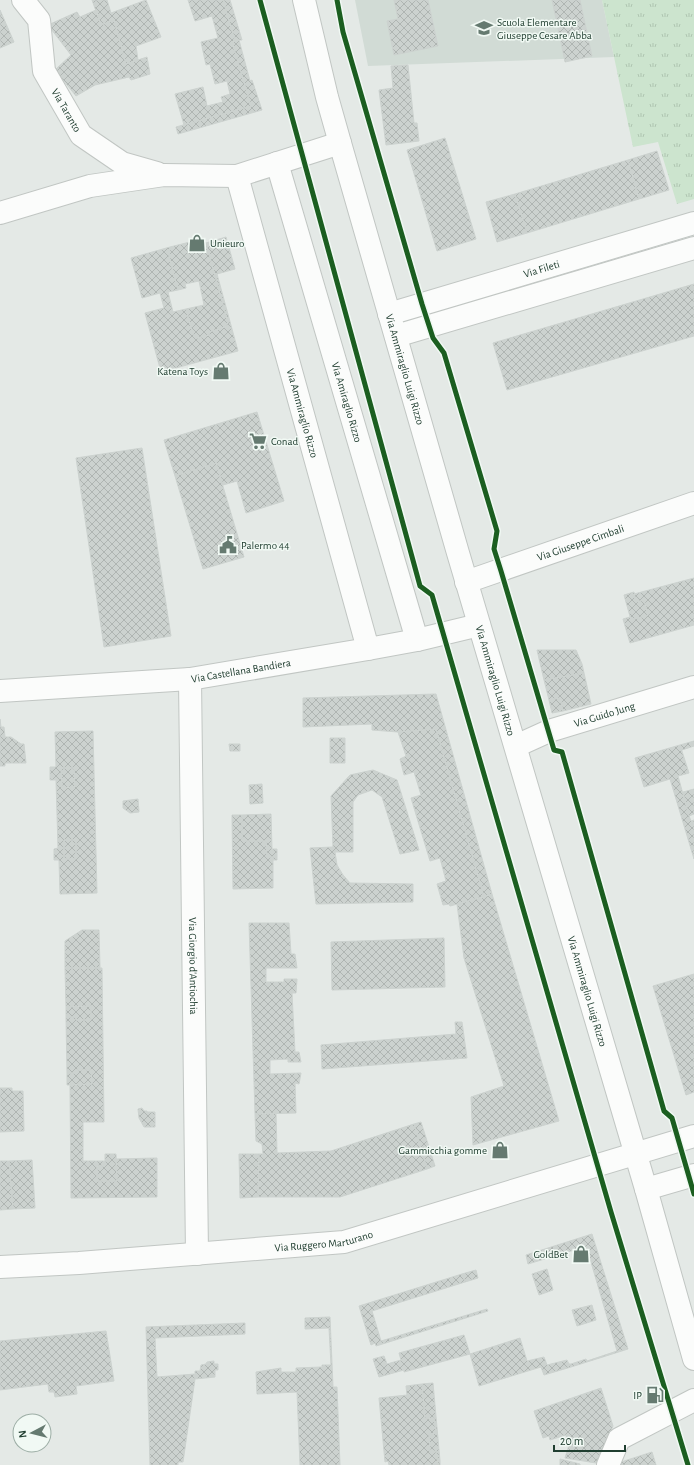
<svg xmlns="http://www.w3.org/2000/svg" width="694" height="1465" font-family="'Alegreya Sans',sans-serif">
  <defs>
    <pattern id="grass-tufts" width="24" height="20" patternUnits="userSpaceOnUse"><rect width="24" height="20" fill="#cce4ce"/><path d="M3 7l-1-3M5 7V3M7 7l1-3M15 17l-1-3M17 17v-4M19 17l1-3" fill="none" stroke="#afc5b1"/></pattern>
    <pattern id="building-cross-hatch" width="8" height="8" patternUnits="userSpaceOnUse"><rect width="8" height="8" fill="#ccd2cf"/><path d="M0 0l8 8M0 8l8-8" fill="none" stroke="#afb5b2"/></pattern>
  </defs>
  <rect width="100%" height="100%" fill="#e4e9e6"/>
  <path fill="#d1dbd5" d="M355 0H602L614 57 368 66Z"/>
  <path fill="url(#grass-tufts)" d="M602 0H694V199L677 204 658 142 633 147Z"/>
  <path fill="url(#building-cross-hatch)" stroke="#ccd2cf" fill-rule="evenodd" d="M92 0H107L111 13 146 0 161 37 136 46 138 60 126 64 114 20 101 25Z
    M188 0H223L235 41 232 42 251 106 184 125 175 94 203 87 207 106 223 102 221 97 230 94 227 81 215 84 210 64 206 65 201 42 218 38 212 16 195 21Z
    M223 0H230L242 40H239L250 81 252 80 262 110 178 134 176 127 251 106 232 42 235 41Z
    M394 0H428L438 46 394 55 387 21 398 19Z
    M552 0H580L592 56 565 62Z
    M0 10 14 42 0 48Z
    M96 10 101 25 114 20 126 64 147 57 150 74 131 80 129 77 95 85 76 96 55 70 71 55 48 25 77 12 80 17Z
    M408 65 414 123H417L419 141 386 145 379 90 393 88 391 66Z
    M445 138 476 239 437 251 407 150Z
    M657 151 669 190 639 199 628 160Z
    M628 160 639 199 527 233 515 194Z
    M515 194 527 233 497 242 486 202Z
    M226 237 235 269 217 274 238 351 161 372 145 313 164 308 160 293 142 298 131 258 170 247 169 256 178 290 168 292 173 312 186 309 193 335 197 338 209 335V332L225 327 228 323 206 243Z
    M202 239 206 243 228 323 225 327 209 332V335L197 338 193 335 186 309 204 305 199 281 185 284 186 288 178 290 169 256 170 247Z
    M694 284V336L507 390 493 343Z
    M257 412 284 501 246 513 237 481 223 485 216 463 175 476 164 440Z
    M142 448 171 636 104 647 76 458Z
    M216 463 244 557 203 569 175 476Z
    M694 578V625L630 643 623 619 630 617 631 620 648 615 644 600 636 602 634 594Z
    M634 592 636 602 644 600 648 615 631 620 624 595Z
    M537 650H576L582 664 584 673 544 680Z
    M584 673 591 704 563 711 560 698 549 700 544 680Z
    M436 694 492 894 484 897 436 729 398 732 372 730V724L303 727V698Z
    M560 698 563 711 552 713 549 700Z
    M0 719 1 727H4L5 737H11L21 744H24L26 763H5V766H0Z
    M436 729 484 897 450 906 449 904 443 905 437 884 446 881 440 858 430 861 411 798 421 795 414 772 404 775 400 759 406 756 398 732Z
    M93 731 97 893 60 894 59 860H54V849L58 848 56 780H50V767H56L55 732ZM61 768H74L75 787 62 788ZM64 840H76V859H64Z
    M330 738H345V763H330Z
    M694 741V746L682 750 680 745Z
    M229 744H240V751H230Z
    M680 745 689 773 678 776 689 816 691 821 694 820V859L670 779 644 787 635 758Z
    M61 768H74L75 787 62 788Z
    M373 770 397 780 419 850 400 854 382 797 372 790 358 795 353 802V852H335L337 865 343 875 350 883 413 884V902L316 904 310 848 333 847 331 796 350 775Z
    M262 784 263 803 250 804 249 785Z
    M694 789V814L689 816 683 792Z
    M138 799 139 812 130 813 123 808V801Z
    M271 814 272 849H277V860H273V857H267L266 841H242V815Z
    M232 815H242V841H266L267 857H273V888L233 889Z
    M64 840H76V859H64Z
    M492 894 559 1121 473 1145 471 1097 504 1086 464 958 457 904Z
    M249 923H289L291 954H295L297 968H266V982H284V979H297L296 993H292L295 1052H299L301 1062H288V1059L270 1060V1074L301 1073 299 1084 295 1083 296 1113 255 1114Z
    M82 930H99L100 968H65V941Z
    M444 938 445 987 332 990 331 942Z
    M65 968H102L104 1122H83V1161H105V1166H97V1181H117L116 1159 157 1158V1197L71 1198 70 1085 92 1084 91 1070H76V1073H67L66 1017H76V1020H91V1006L66 1007Z
    M694 974V1092L686 1095 653 986Z
    M91 1006V1020H76V1017H66V1007Z
    M455 1022H462L467 1058 322 1069 321 1045 456 1034Z
    M76 1070H91L92 1084 67 1085V1073H76Z
    M0 1088H12V1091H23L24 1131 0 1132Z
    M142 1108 144 1111H147V1112H155V1127H144L139 1118 138 1109Z
    M276 1113 277 1153 331 1151 414 1124 427 1169 340 1197H258L259 1154H263L262 1144 256 1141 255 1114Z
    M421 1122 435 1166 427 1169 414 1124Z
    M105 1154H116L117 1181H97V1166H105Z
    M239 1154H259L258 1197 240 1198Z
    M32 1160 35 1208 13 1209 9 1161Z
    M0 1161H9L13 1209 0 1210Z
    M592 1234 628 1349 571 1367V1364L586 1359 587 1361 617 1351 588 1252 581 1248 528 1264 526 1255Z
    M547 1269 553 1290 539 1295 532 1274Z
    M476 1270 478 1278 465 1282 462 1274Z
    M462 1274 465 1282 372 1311 381 1341 487 1309 488 1311 376 1346 375 1343 371 1345 359 1306Z
    M592 1305 596 1320 577 1326 572 1310Z
    M330 1317 333 1387H337L340 1465H300L297 1392 257 1394 256 1372 281 1368V1372H296V1368L322 1367V1365H331L329 1328 305 1329V1318Z
    M245 1323V1334L155 1338 157 1377 195 1374V1379L183 1462H178V1465H150L146 1327Z
    M106 1331 114 1381 76 1386 77 1394 55 1397 54 1392H49L48 1384 0 1390V1341Z
    M464 1335 470 1354 404 1372V1370L379 1377 373 1359 384 1356 387 1364 401 1360 399 1353Z
    M520 1338 527 1361 544 1357 547 1365 567 1360 569 1364H571V1367L544 1375 541 1367 479 1386 470 1354Z
    M214 1361V1364H218V1370H215V1377L195 1379V1371H200L201 1365 206 1364 207 1362Z
    M433 1383 440 1461V1465H438L436 1451 430 1452 429 1434 436 1433 434 1418 425 1419 422 1384Z
    M422 1384 425 1419 434 1418 436 1433 429 1434 430 1452 436 1451 438 1465H389L388 1461 385 1462 379 1398 407 1395 406 1386Z
    M601 1388 613 1426 596 1463 565 1458 569 1445 566 1435 550 1440 549 1436 543 1438 534 1411Z
    M652 1452 656 1465H619L618 1463Z
    M560 1459 580 1464V1465H560Z"/>
  <g fill="none" stroke-linecap="round" stroke-linejoin="round">
    <g stroke="#c1c6c3" stroke-width="24">
      <g id="minor">
        <path id="s1" d="M23 0 39 20 44 71 81 135 122 163 157 173"/>
        <path id="s2" d="M304 0 327 97 340 143 458 553 646 1189 694 1359"/>
        <path id="s3" d="M277 163 417 640"/>
        <path id="s4" d="M237 176 368 649"/>
        <path d="M0 213 90 186 164 175 237 176 340 143"/>
        <path id="s5" d="M389 314 694 223"/>
        <path d="M396 336 694 248"/>
        <path id="s6" d="M466 582 694 503"/>
        <path id="s7" d="M190 679 197 1254"/>
        <path id="s8" d="M0 691 190 679 368 649 417 640 479 625"/>
        <path id="s9" d="M516 746 549 731 694 687"/>
        <path d="M646 1189 694 1175"/>
        <path id="s10" d="M0 1267 79 1263 344 1242 694 1136"/>
        <path d="M608 1465 619 1439 694 1400"/>
      </g>
    </g>
    <use href="#minor" stroke="#fbfcfb" stroke-width="22"/>
    <g stroke="#f1f9f4" stroke-width="8">
      <path id="cycleway" d="M260 0 420 586 432 595 611 1212 688 1465
        M337 0 343 32 422 304 433 338 444 353 497 531 494 549 501 571 554 750 562 752 664 1111 672 1118 694 1194"/>
    </g>
    <use href="#cycleway" stroke="#1b5e20" stroke-width="5"/>
  </g>
  <defs>
    <g id="school-bare" transform="scale(1.38)"><path d="M0-5L7-2L0 1L-7-2ZM-4 1L0 2.5L4 1V4Q0 6-4 4Z" fill="#657a70" stroke="#f1f9f4" stroke-width="2.5" paint-order="stroke"/></g>
    <g id="shop-bare" transform="scale(1.38)"><path d="M-5-2.5h2.3a2.7 3.5 0 0 1 5.4 0H5L5.5 6h-11ZM-1.5-2.5h3a1.5 2.3 0 0 0-3 0Z" fill="#657a70" stroke="#f1f9f4" stroke-width="2.5" paint-order="stroke"/></g>
    <g id="supermarket-bare" transform="scale(1.38)"><path d="M-6-5.5h2.5l.6 2H6L4.5 2H-2.5L-4.4-4H-6ZM-1.5 3.2a1.3 1.3 0 1 0 .1 0ZM3 3.2a1.3 1.3 0 1 0 .1 0Z" fill="#657a70" stroke="#f1f9f4" stroke-width="2.5" paint-order="stroke"/></g>
    <g id="civic-bare" transform="scale(1.38)"><path d="M-.6-6.5H3V-4.5H.6V-3L4-1V1h2V6H-6V1h2V-1L-.6-3ZM-1.2 2.5V6h2.4V2.5Z" fill="#657a70" stroke="#f1f9f4" stroke-width="2.5" paint-order="stroke"/></g>
    <g id="fuel-bare" transform="scale(1.38)"><path d="M-5.5-6h7V0h2V4h1.3V-2.5L3-4.5l.8-.8L6-3V5H2.5V1h-1V6h-7ZM-4.2-4.7v3.2H.2V-4.7Z" fill="#657a70" stroke="#f1f9f4" stroke-width="2.5" paint-order="stroke"/></g>
  </defs>
  <g fill-rule="evenodd">
    <use href="#school-bare" x="484" y="28"/>
    <use href="#shop-bare" x="197" y="243"/>
    <use href="#shop-bare" x="221" y="371"/>
    <use href="#supermarket-bare" x="258" y="441"/>
    <use href="#civic-bare" x="228" y="545"/>
    <use href="#shop-bare" x="500" y="1150"/>
    <use href="#shop-bare" x="581" y="1254"/>
    <use href="#fuel-bare" x="655" y="1395"/>
  </g>
  <g text-anchor="middle" dominant-baseline="central" stroke-width="3" stroke-linejoin="round" paint-order="stroke">
    <g font-size="11" fill="#203e30" stroke="#f1f9f4" text-anchor="start">
      <text x="497" y="22">Scuola Elementare<tspan x="497" dy="13">Giuseppe Cesare Abba</tspan></text>
      <text x="210" y="243">Unieuro</text>
      <text x="208" y="371" text-anchor="end">Katena Toys</text>
      <text x="271" y="441">Conad</text>
      <text x="241" y="545">Palermo 44</text>
      <text x="487" y="1150" text-anchor="end">Gammicchia gomme</text>
      <text x="568" y="1254" text-anchor="end">GoldBet</text>
      <text x="642" y="1395" text-anchor="end">IP</text>
    </g>
    <g font-size="11" fill="#203e30" stroke="#f1f9f4">
      <text stroke="none"><textPath href="#s1" startOffset="122">Via Taranto</textPath></text>
      <text stroke="none"><textPath href="#s5" startOffset="159">Via Fileti</textPath></text>
      <text stroke="none"><textPath href="#s2" startOffset="383">Via Ammiraglio Luigi Rizzo</textPath></text>
      <text stroke="none"><textPath href="#s3" startOffset="249">Via Amiraglio Rizzo</textPath></text>
      <text stroke="none"><textPath href="#s4" startOffset="246">Via Ammiraglio Rizzo</textPath></text>
      <text stroke="none"><textPath href="#s6" startOffset="121">Via Giuseppe Cimbali</textPath></text>
      <text stroke="none"><textPath href="#s8" startOffset="242">Via Castellana Bandiera</textPath></text>
      <text stroke="none"><textPath href="#s2" startOffset="707">Via Ammiraglio Luigi Rizzo</textPath></text>
      <text stroke="none"><textPath href="#s9" startOffset="94">Via Guido Jung</textPath></text>
      <text stroke="none"><textPath href="#s7" startOffset="287">Via Giorgio d'Antiochia</textPath></text>
      <text stroke="none"><textPath href="#s2" startOffset="1031">Via Ammiraglio Luigi Rizzo</textPath></text>
      <text stroke="none"><textPath href="#s10" startOffset="325">Via Ruggero Marturano</textPath></text>
    </g>
  </g>
  <g transform="translate(32 1433) rotate(263)"><circle r="19" fill="#f1f9f4" stroke="#9daea6"/>
  <path d="M0-3L7 15L0 10L-7 15Z" fill="#657a70"/>
  <text y="-6" font-size="11" font-weight="bold" text-anchor="middle" fill="#203e30">N</text>
  </g>
  <path d="M554 1445v6h71v-6" fill="none" stroke="#203e30" stroke-width="2"/>
  <text x="560" y="1445" font-size="12" fill="#203e30" stroke="#f1f9f4" stroke-width="3" paint-order="stroke">20 m</text>
</svg>
